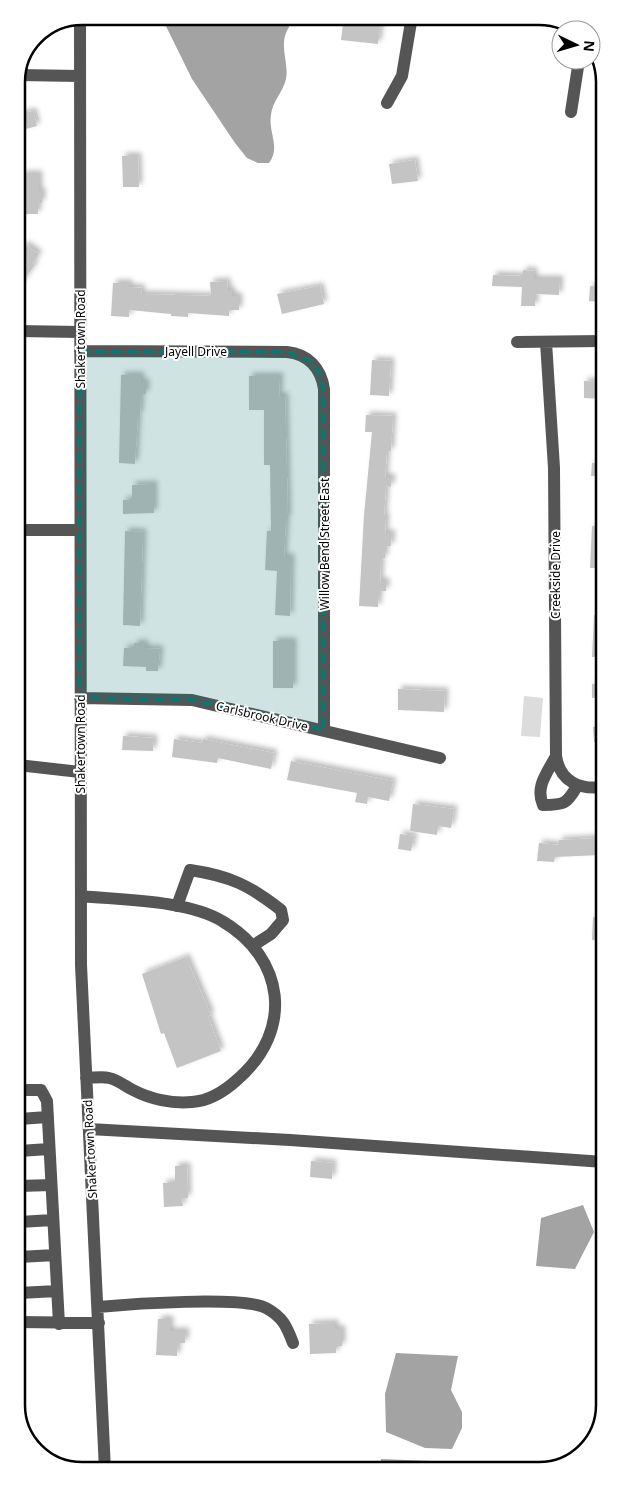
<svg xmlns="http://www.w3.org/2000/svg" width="621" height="1487" font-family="'Noto Sans',sans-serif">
  <defs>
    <filter id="shadow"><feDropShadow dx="3.5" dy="-3.5" stdDeviation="2.5" flood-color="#0004"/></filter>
  </defs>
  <rect width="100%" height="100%" fill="#fff"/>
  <path fill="#dcdcdc" d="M524 696 543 698 540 737 521 736Z"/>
  <path fill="#a3a3a3" d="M161 16H295C293 22 288 27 286 33 280 48 289 64 286 79 283 92 272 102 271 115 268 133 281 147 269 163H258L247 158 235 143 192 79Z
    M583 1205 594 1232 575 1269 536 1266 541 1218Z
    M396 1353 458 1356 451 1390 462 1412V1428L452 1449 425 1448 386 1432 385 1394Z
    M381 1459 432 1461V1468L380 1469Z"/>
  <path fill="#c4c4c4" filter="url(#shadow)" d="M344 16 381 21 378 44 341 40Z
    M33 111 37 126 18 131 16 115Z
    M122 156H138L139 187H123Z
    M415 160 418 181 392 184 389 164Z
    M21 174H39V191H42V203H38V214H20Z
    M25 244 39 254 33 263 35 265 17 289V255Z
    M523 270 534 271V279H560L559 295 535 294V306H521L522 287 492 286 493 275 522 276Z
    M227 281 228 290H232V296H239V310H229V316L188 313V317L171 316V314L129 310V317L111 316 113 283H129V287L142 288 141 294 211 296 210 282Z
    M320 286 324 304 282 314 277 294Z
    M590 286 602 287V302L589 301Z
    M372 360 391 361 389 396 370 395Z
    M121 375H141V382H146V394H141L140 414H138L135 464 119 463Z
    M249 376H280L279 396H285L288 518H286L284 557H291L290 616 275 615 277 571 265 570 267 531H271L270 465H264V410H249Z
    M584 381 602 382V399L584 398Z
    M366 415 393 416 391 451H387L385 477H392L391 487 386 486 384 516H386L385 533H392L391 546H385V558H381L380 581H386V591H379L378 607 359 606 364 515 372 432H365Z
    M592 463H602V476H591Z
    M154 484V513L123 514V500H132V485Z
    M592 526 603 527V568H590Z
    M125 531 143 532 140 626 123 625Z
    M594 615H603V657H592Z
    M273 641H293V688H273Z
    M134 643H145V648L160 649 158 671H146V667L123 666 124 648H134Z
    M592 684H603V697L592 698Z
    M398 689 445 691 444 712 398 710Z
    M593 727H603V742H594Z
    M123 736 154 738 153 751 122 750Z
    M174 739 202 743 203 739 274 753 271 769 218 758 217 763 172 757Z
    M291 761 393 781 389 801 368 797 367 804 355 802 357 793 287 780Z
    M413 804 454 809 451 828 438 826 437 835 410 831Z
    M400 834 414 836 411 851 398 849Z
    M600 838 601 855 555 857 554 862 537 861 539 843 559 845V840Z
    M593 917 604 918V940H592Z
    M186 957 211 1015 208 1016 221 1051 177 1068 164 1033 161 1034 142 974Z
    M311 1161 333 1163 332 1179 310 1177Z
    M175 1166H187L188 1198H182L183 1206 164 1207 163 1183H175Z
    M158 1319H170V1331H186L185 1343H178L177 1356 156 1355Z
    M335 1323V1329H342V1346L336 1347V1353L310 1354 309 1324Z"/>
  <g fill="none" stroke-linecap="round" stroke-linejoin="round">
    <path stroke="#555" stroke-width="12" d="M80 17 81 965 105 1470
      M18 75 80 76
      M387 103 402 76 412 16
      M571 112 579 60
      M17 331 80 332
      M517 342 602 341
      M546 342 554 468 556 756C560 782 580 790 603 787
      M80 351 287 352C308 354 321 368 324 389V730
      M17 530H80
      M80 698 192 700 440 758
      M556 756C547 773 535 787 543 805 564 805 567 804 577 786
      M18 765 80 772
      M81 896C121 900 188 900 222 921 285 958 294 1030 238 1079 226 1090 209 1101 192 1102 172 1104 150 1099 133 1090 125 1086 118 1080 109 1078 102 1076 94 1078 86 1078
      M177 906 190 870C230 876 249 885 281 910L283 920 271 934 254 945
      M19 1090H41L47 1101 59 1324
      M19 1119 48 1117
      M89 1129 290 1140 604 1162
      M19 1151 49 1149
      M19 1186 51 1185
      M19 1222 53 1220
      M19 1257 55 1255
      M19 1293 57 1291
      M98 1307C130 1304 242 1296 266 1308 283 1317 287 1327 293 1343
      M19 1322 99 1323"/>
  </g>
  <path fill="#0f766e" fill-opacity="0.2" stroke="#0f766e" stroke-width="4" stroke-dasharray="10 6" stroke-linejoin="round" d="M80 351 287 352 311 361 320 373 324 389V730L192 700 80 698Z"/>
  <g text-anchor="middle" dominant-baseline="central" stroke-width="4" stroke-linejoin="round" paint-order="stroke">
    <g font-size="12" fill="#000" stroke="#fff">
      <text transform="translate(80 339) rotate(-90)">Shakertown Road</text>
      <text x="196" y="351">Jayell Drive</text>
      <text transform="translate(324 544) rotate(-90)">Willow Bend Street East</text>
      <text transform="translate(555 575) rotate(-90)">Creekside Drive</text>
      <text transform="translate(262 716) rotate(13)">Carlsbrook Drive</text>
      <text transform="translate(80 744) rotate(-90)">Shakertown Road</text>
      <text transform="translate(90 1149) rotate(-93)">Shakertown Road</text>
    </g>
  </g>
  <path d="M0 0H621V1487H0ZM82 25H539A57 57 0 0 1 596 82V1405A57 57 0 0 1 539 1462H82A57 57 0 0 1 25 1405V82A57 57 0 0 1 82 25Z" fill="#fff" fill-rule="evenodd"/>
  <path fill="none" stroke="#000" stroke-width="2.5" d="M82 25H539A57 57 0 0 1 596 82V1405A57 57 0 0 1 539 1462H82A57 57 0 0 1 25 1405V82A57 57 0 0 1 82 25Z"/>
  <g transform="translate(576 45) rotate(95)"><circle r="24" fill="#ffffff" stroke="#999999"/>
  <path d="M0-4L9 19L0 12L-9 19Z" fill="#000000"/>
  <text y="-8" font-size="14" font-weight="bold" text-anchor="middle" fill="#000000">N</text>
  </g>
</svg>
